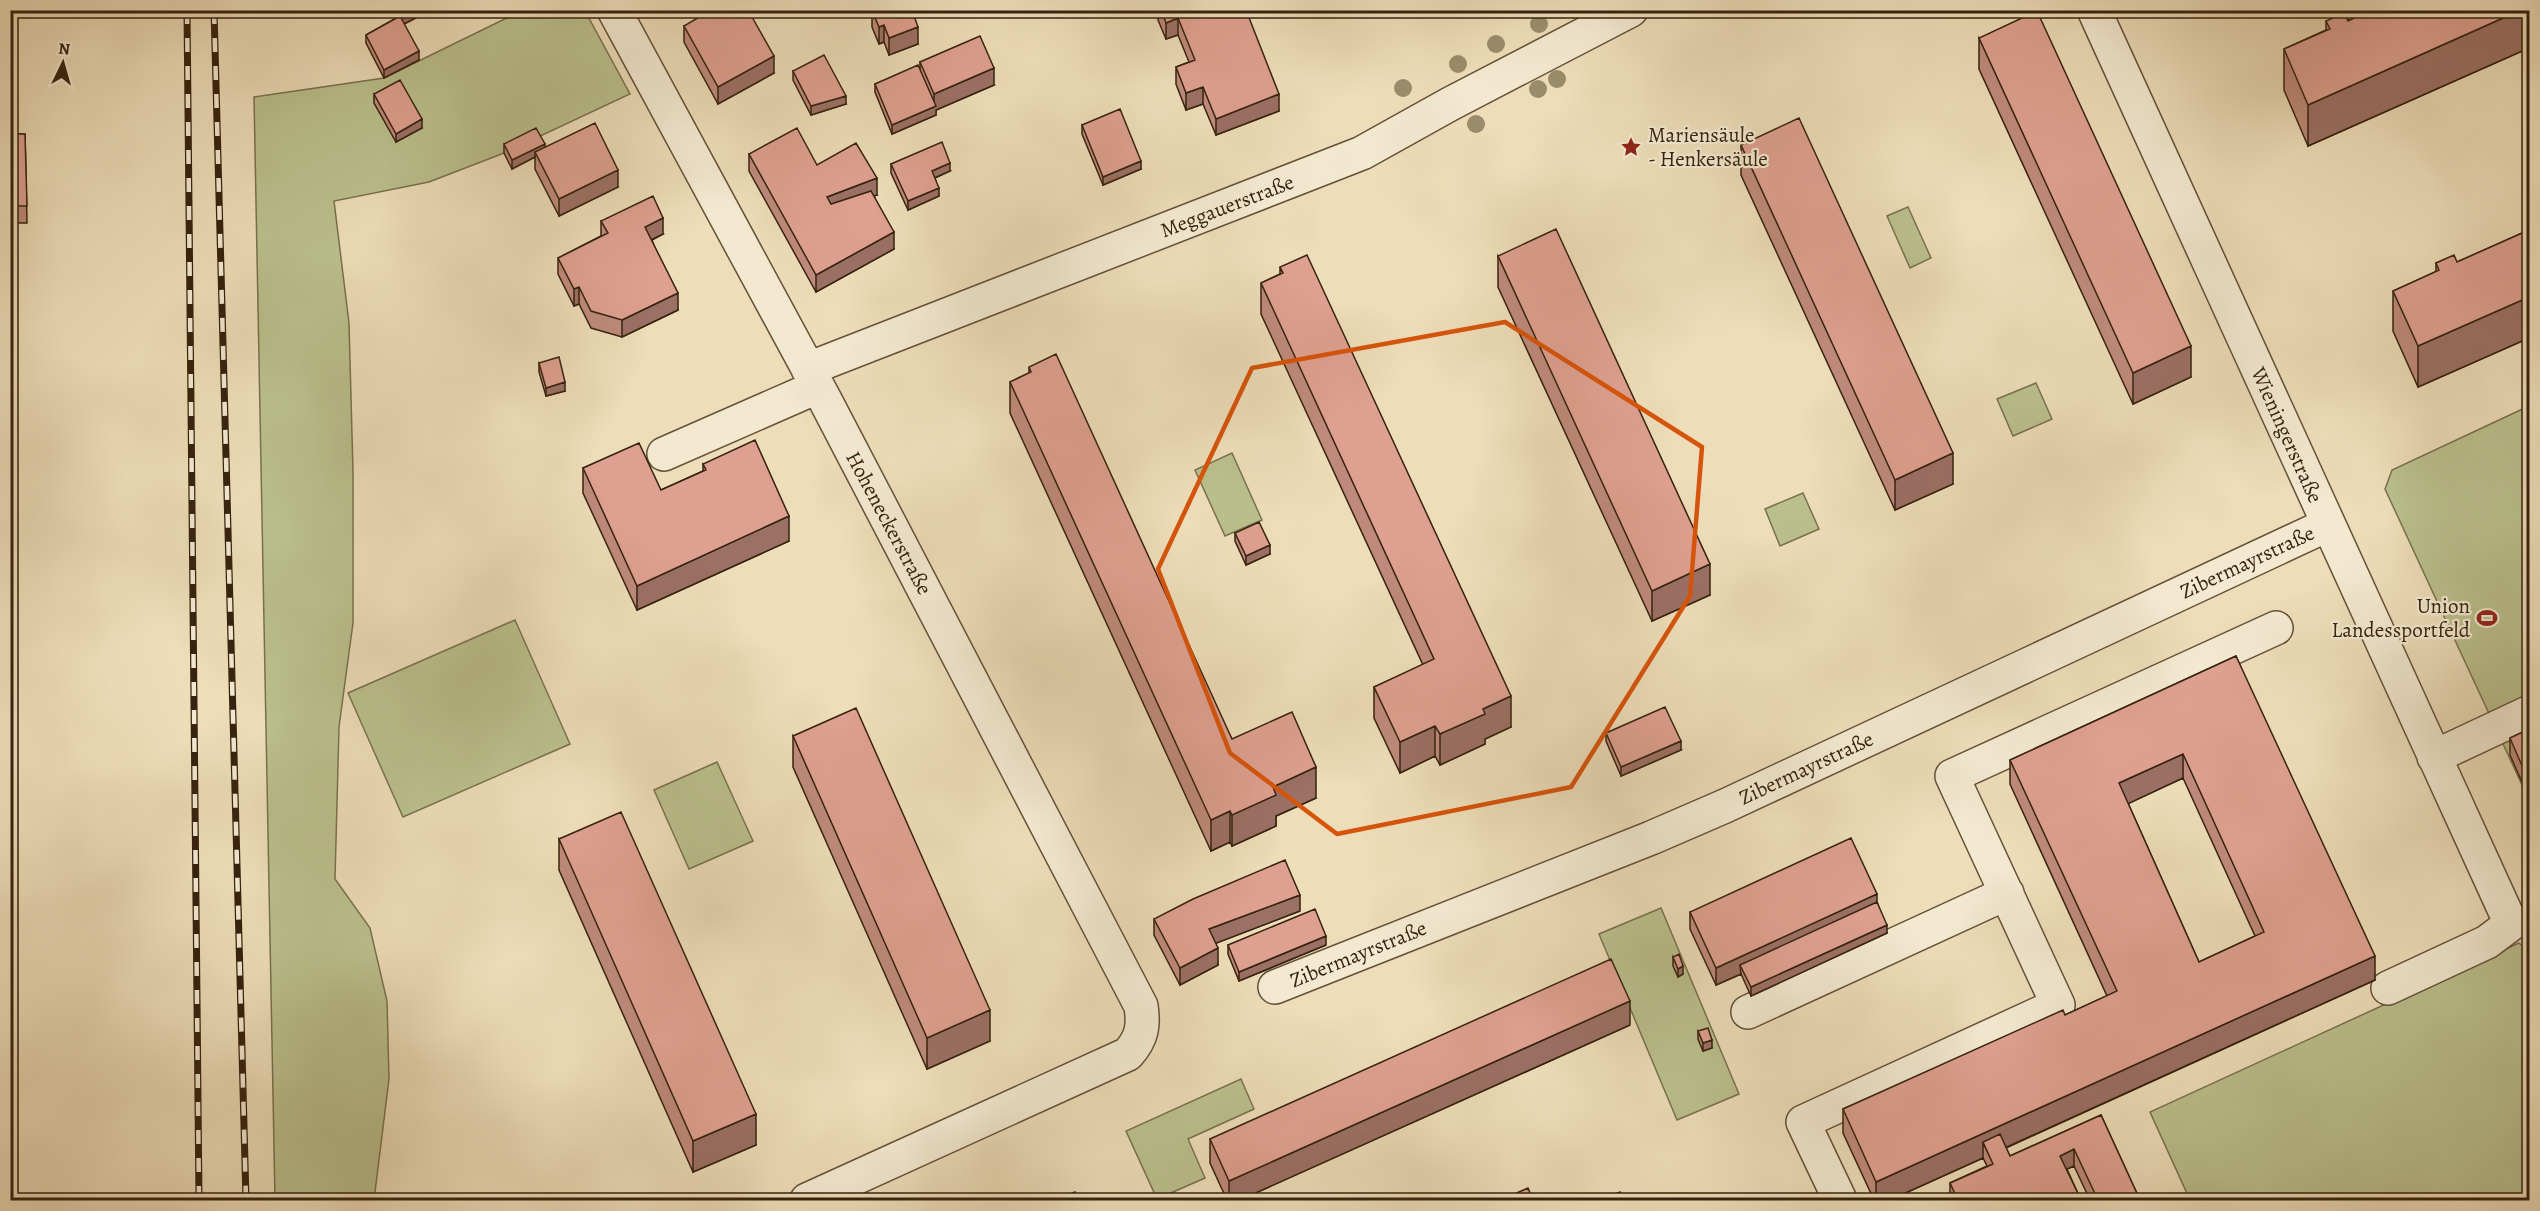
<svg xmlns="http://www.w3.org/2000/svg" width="2540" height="1211" font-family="Alegreya,serif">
  <rect width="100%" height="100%" fill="#edddb8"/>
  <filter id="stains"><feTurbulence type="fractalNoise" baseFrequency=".00333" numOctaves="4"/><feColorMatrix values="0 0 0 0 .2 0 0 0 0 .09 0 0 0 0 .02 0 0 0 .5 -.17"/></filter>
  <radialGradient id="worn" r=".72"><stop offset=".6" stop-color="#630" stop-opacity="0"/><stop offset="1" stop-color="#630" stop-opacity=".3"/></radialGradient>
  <path fill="#bac08d" stroke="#78714e" stroke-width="1.5" d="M523 10 585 11 630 94 504 153 429 182 334 201 349 323 353 472V623L339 727 335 879 370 928 387 1001 389 1079 374 1200H275L254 97 384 78Z
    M1908 207 1931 258 1910 268 1887 216Z
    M2036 383 2052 419 2013 436 1997 399Z
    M2529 406V800L2385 489 2392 470Z
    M1232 453 1262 520 1225 536 1195 470Z
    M1803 493 1819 529 1780 546 1765 509Z
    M515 620 570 744 403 817 348 693Z
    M717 762 753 841 689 869 654 790Z
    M1661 908 1739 1094 1677 1120 1599 934Z
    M2519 943 2529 952V1200H2190L2150 1112Z
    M1241 1079 1254 1109 1188 1139 1205 1178 1157 1199 1126 1131Z"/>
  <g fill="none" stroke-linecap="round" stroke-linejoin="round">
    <g stroke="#645138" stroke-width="36">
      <path id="minor" d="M614 10 824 398 1141 1006C1144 1026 1142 1038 1128 1054L807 1200
        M2094 10 2511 924 2487 942 2388 988
        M808 369 1362 153 1450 104 1631 10
        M664 454 817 387
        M2434 757 2530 712
        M1275 987 1651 838 1725 806 2327 525
        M1748 1012 2007 893
        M1840 1200 1803 1122 2058 1005 1952 776 2276 628"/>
    </g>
    <use href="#minor" stroke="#f3e9d1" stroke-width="33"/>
    <g stroke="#36220e" stroke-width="7">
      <path id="rail" d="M187 10 199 1200
        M214 10 246 1200"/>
    </g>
    <use href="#rail" stroke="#f3e9d1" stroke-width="4.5" stroke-dasharray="14" stroke-linecap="butt"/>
  </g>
  <g fill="#9a8c6c">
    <circle cx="1539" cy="24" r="9"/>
    <circle cx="1496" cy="44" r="9"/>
    <circle cx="1458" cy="64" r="9"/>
    <circle cx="1557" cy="79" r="9"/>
    <circle cx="1403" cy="88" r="9"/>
    <circle cx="1538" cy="89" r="9"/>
    <circle cx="1476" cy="124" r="9"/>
  </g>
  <path fill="#bf8a7c" stroke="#36220e" stroke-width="1.5" fill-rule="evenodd" d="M395 10H431L404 24 419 60 384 78 366 43V35L398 17Z
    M1158 10H1246L1279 111 1216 135 1203 104 1186 110 1176 84V67L1189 62 1178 35 1166 39 1158 20Z
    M2521 10H2529V48L2308 146 2284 90V49L2326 30V21Z
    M872 11 918 44 889 55 884 42 879 44 872 27Z
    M684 26 774 73 718 104 684 42Z
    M1979 38 2191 377 2133 404 1979 69Z
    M920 62 994 85 936 110V115L892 134 875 92V84L920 70Z
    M793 71 846 104 811 115 793 80Z
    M374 94 422 128 396 142 374 103Z
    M1082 125 1141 169 1103 185 1082 134Z
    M10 134H25L27 223H10Z
    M504 144 545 148 618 187 559 216 535 169V157L512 169 504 153Z
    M1741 145 1953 484 1895 510 1741 175Z
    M749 154 817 165 877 195 874 196 894 249 816 292 749 171Z
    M891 164 950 171 935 178 939 196 908 210 891 173Z
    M601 221 663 234 652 240 678 310 622 337 591 328 579 304 574 306 558 274V258L601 236Z
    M2529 230V338L2418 387 2393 331V291L2436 272V263L2457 262Z
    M1498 256 1710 595 1652 621 1498 287Z
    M1280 267 1511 727 1485 739V744L1440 765 1435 756 1400 773 1374 718V687L1423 665 1261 314V283L1280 274Z
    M539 363 565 391 546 396 539 372Z
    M1029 367 1232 739 1316 798 1276 816V826L1232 846 1230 842 1211 851 1010 413V382L1029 373Z
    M703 464 789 541 637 610 583 493V468L661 490 703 471Z
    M1235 533 1270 554 1246 565 1235 541Z
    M2236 656 2375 980 2006 1148 2010 1156 2101 1115 2140 1200H2090L2074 1166 2067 1169 2081 1200H1950V1183L1987 1166 1983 1158 1890 1200H1874L1843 1133V1109L2065 1015 2107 996 2010 784V760ZM2183 778 2255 936 2199 962 2128 803Z
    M2529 729V798L2510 755V738Z
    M1606 733 1681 750 1621 776 1606 741Z
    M793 736 990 1041 927 1069 793 767Z
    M559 839 756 1145 693 1172 559 870Z
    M1877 902 1887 933 1751 996 1741 974 1716 985 1690 929V912Z
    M1300 911 1216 943 1218 965 1180 985 1154 935V919Z
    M1228 945H1326L1239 981 1228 954Z
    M1673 957 1683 974 1678 977 1673 966Z
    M1630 1025 1240 1200H1227L1210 1163V1139Z
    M1698 1031 1712 1048 1703 1051 1698 1039Z"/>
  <path fill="#9b7065" stroke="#36220e" stroke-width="1.5" d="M402 10H431L402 25Z
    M2521 10H2529V48L2308 146V105Z
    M1178 18V35L1166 39V23Z
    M884 25V42L879 44V27Z
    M918 27V44L889 55V38Z
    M419 51V60L384 78V70Z
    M774 56V73L718 104V87Z
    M994 68V85L936 110V115L892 134V125L934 107V94Z
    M1203 87V104L1186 110V93Z
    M1279 94V111L1216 135V119Z
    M846 96V104L811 115V106Z
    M422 119V128L396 142V134Z
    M545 144V153L535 152V157L512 169V160Z
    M1141 161V169L1103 185V177Z
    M950 163V171L932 179V171Z
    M618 170V187L559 216V199Z
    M877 178V195L827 213V197Z
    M939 188V196L908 210V201Z
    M663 218V234L645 243V227Z
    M894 232V249L816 292V275Z
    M579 287V304L574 306V289Z
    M678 293V310L622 337V320Z
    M2529 297V338L2418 387V346Z
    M2191 346V377L2133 404V373Z
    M565 382V391L546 396V388Z
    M1953 453V484L1895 510V480Z
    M789 516V541L637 610V586Z
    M1270 545V554L1246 565V556Z
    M1710 564V595L1652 621V591Z
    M1511 696V727L1485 739V744L1440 765V734L1483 709Z
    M1435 726V756L1400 773V742Z
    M1681 741V750L1621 776V767Z
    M2183 754V778L2119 808V783Z
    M1316 767V798L1276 816V826L1232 846V815L1273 787Z
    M1230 811V842L1211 851V820Z
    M1877 894V911L1740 965 1741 974 1716 985V968Z
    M1300 895V911L1209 946V929Z
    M1887 925V933L1751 996V987Z
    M1326 936V945L1239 981V972Z
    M1218 948V965L1180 985V968Z
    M2375 956V980L1989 1155 1983 1142V1158L1890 1200H1876V1182Z
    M1683 966V974L1678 977V969Z
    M1630 1001V1025L1240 1200H1229V1181Z
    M990 1010V1041L927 1069V1038Z
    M1712 1040V1048L1703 1051V1043Z
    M756 1114V1145L693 1172V1141Z
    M2074 1149V1166L2060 1172V1156Z"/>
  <path fill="#dea090" stroke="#36220e" stroke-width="1.5" fill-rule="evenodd" d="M711 10H748L774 56 718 87 684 26Z
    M912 10 918 27 889 38 884 25 879 27 872 11Z
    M1161 10H1246L1279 94 1216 119 1203 87 1186 93 1176 67 1195 60 1178 18 1166 23Z
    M2371 10H2521L2308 105 2284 49 2330 29 2326 21 2344 13 2348 21Z
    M2037 11 2191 346 2133 373 1979 38Z
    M400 16 419 51 384 70 366 35Z
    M980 36 994 68 934 94 920 62Z
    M824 55 846 96 811 106 793 71Z
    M918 65 936 106 892 125 875 84Z
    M400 80 422 119 396 134 374 94Z
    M1120 109 1141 161 1103 177 1082 125Z
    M1799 118 1953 453 1895 480 1741 145Z
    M595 123 618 170 559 199 535 152Z
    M536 128 545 144 512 160 504 144Z
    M797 128 817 165 856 143 877 178 827 197 831 204 871 191 894 232 816 275 749 154Z
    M10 134H25L27 206H10Z
    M942 142 950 163 932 171 939 188 908 201 891 164Z
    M653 196 663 218 645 227 678 293 622 320 591 311 579 287 574 289 558 258 608 233 601 221Z
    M1556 229 1710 564 1652 591 1498 256Z
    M2529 230V297L2418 346 2393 291 2439 270 2436 263 2454 255 2457 262Z
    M1307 255 1511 696 1483 709 1485 714 1440 734 1435 726 1400 742 1374 687 1434 659 1261 283 1283 273 1280 267Z
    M1056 354 1232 739 1292 712 1316 767 1273 787 1276 795 1232 815 1230 811 1211 820 1010 382 1031 372 1029 367Z
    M559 357 565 382 546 388 539 363Z
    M755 440 789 516 637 586 583 468 639 443 661 490 706 470 703 464Z
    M1259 522 1270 545 1246 556 1235 533Z
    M2236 656 2375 956 1876 1182 1843 1109 2063 1010 2065 1015 2117 991 2010 760ZM2183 754 2264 932 2199 962 2119 783Z
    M1665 707 1681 741 1621 767 1606 733Z
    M856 708 990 1010 927 1038 793 736Z
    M2529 729V782L2510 738Z
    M621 812 756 1114 693 1141 559 839Z
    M1851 838 1877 894 1716 968 1690 912Z
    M1285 860 1300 895 1209 929 1218 948 1180 968 1154 919 1193 899Z
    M1877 902 1887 925 1751 987 1740 965Z
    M1315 909 1326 936 1239 972 1228 945Z
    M1679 954 1683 966 1678 969 1673 957Z
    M1611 959 1630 1001 1229 1181 1210 1139Z
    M1708 1028 1712 1040 1703 1043 1698 1031Z
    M2101 1115 2140 1200H2098L2074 1149 2060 1156 2081 1200H1958L1950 1183 1993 1164 1983 1142 2000 1134 2010 1156Z
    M1528 1188 1533 1200H1501Z
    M1075 1192 1079 1200H1055Z
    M1620 1192 1624 1200H1602Z"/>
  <path fill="none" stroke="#d6540c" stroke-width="4.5" stroke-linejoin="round" d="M1505 322 1702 447 1690 596 1571 787 1337 834 1230 753 1158 569 1252 368Z"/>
  <defs>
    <g id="sight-bare" transform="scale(1.62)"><path d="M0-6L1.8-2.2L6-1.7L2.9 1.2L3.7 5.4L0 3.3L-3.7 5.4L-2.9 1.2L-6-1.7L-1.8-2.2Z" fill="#8f2418" stroke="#f3e9d1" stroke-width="2.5" paint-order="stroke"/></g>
    <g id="stadium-bare" transform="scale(1.62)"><path d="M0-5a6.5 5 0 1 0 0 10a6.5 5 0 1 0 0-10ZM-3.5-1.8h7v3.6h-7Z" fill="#8f2418" stroke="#f3e9d1" stroke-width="2.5" paint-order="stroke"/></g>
  </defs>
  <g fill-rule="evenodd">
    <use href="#sight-bare" x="1631" y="147"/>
    <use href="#stadium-bare" x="2487" y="618"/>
  </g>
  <g text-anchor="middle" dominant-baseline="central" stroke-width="4.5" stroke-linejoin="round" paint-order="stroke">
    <g font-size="21" fill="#36220e" stroke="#f3e9d1" text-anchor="start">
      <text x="1648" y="135">Mariensäule<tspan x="1648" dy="24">- Henkersäule</tspan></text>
      <text x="2470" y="606" text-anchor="end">Union<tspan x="2470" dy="24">Landessportfeld</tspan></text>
    </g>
    <g font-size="21" fill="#36220e" stroke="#f3e9d1">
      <text transform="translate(1227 206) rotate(-21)">Meggauerstraße</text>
      <text transform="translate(2287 435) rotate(66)">Wieningerstraße</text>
      <text transform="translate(889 523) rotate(62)">Hoheneckerstraße</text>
      <text transform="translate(2247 562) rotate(-25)">Zibermayrstraße</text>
      <text transform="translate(1806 768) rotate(-25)">Zibermayrstraße</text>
      <text transform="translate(1358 954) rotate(-22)">Zibermayrstraße</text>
    </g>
  </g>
  <rect width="2540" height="1211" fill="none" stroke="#edddb8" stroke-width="36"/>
  <rect x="12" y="12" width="2516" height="1187" fill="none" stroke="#36220e" stroke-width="3"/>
  <rect x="18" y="18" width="2504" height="1175" fill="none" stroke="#36220e" stroke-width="1.5"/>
  <g transform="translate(63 63) rotate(5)" stroke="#f3e9d1" stroke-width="4.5" paint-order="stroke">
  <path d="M0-4.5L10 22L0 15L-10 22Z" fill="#36220e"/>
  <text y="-9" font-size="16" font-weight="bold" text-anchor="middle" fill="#36220e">N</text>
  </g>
  <rect width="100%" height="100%" filter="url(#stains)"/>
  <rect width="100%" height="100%" fill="url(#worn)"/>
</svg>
